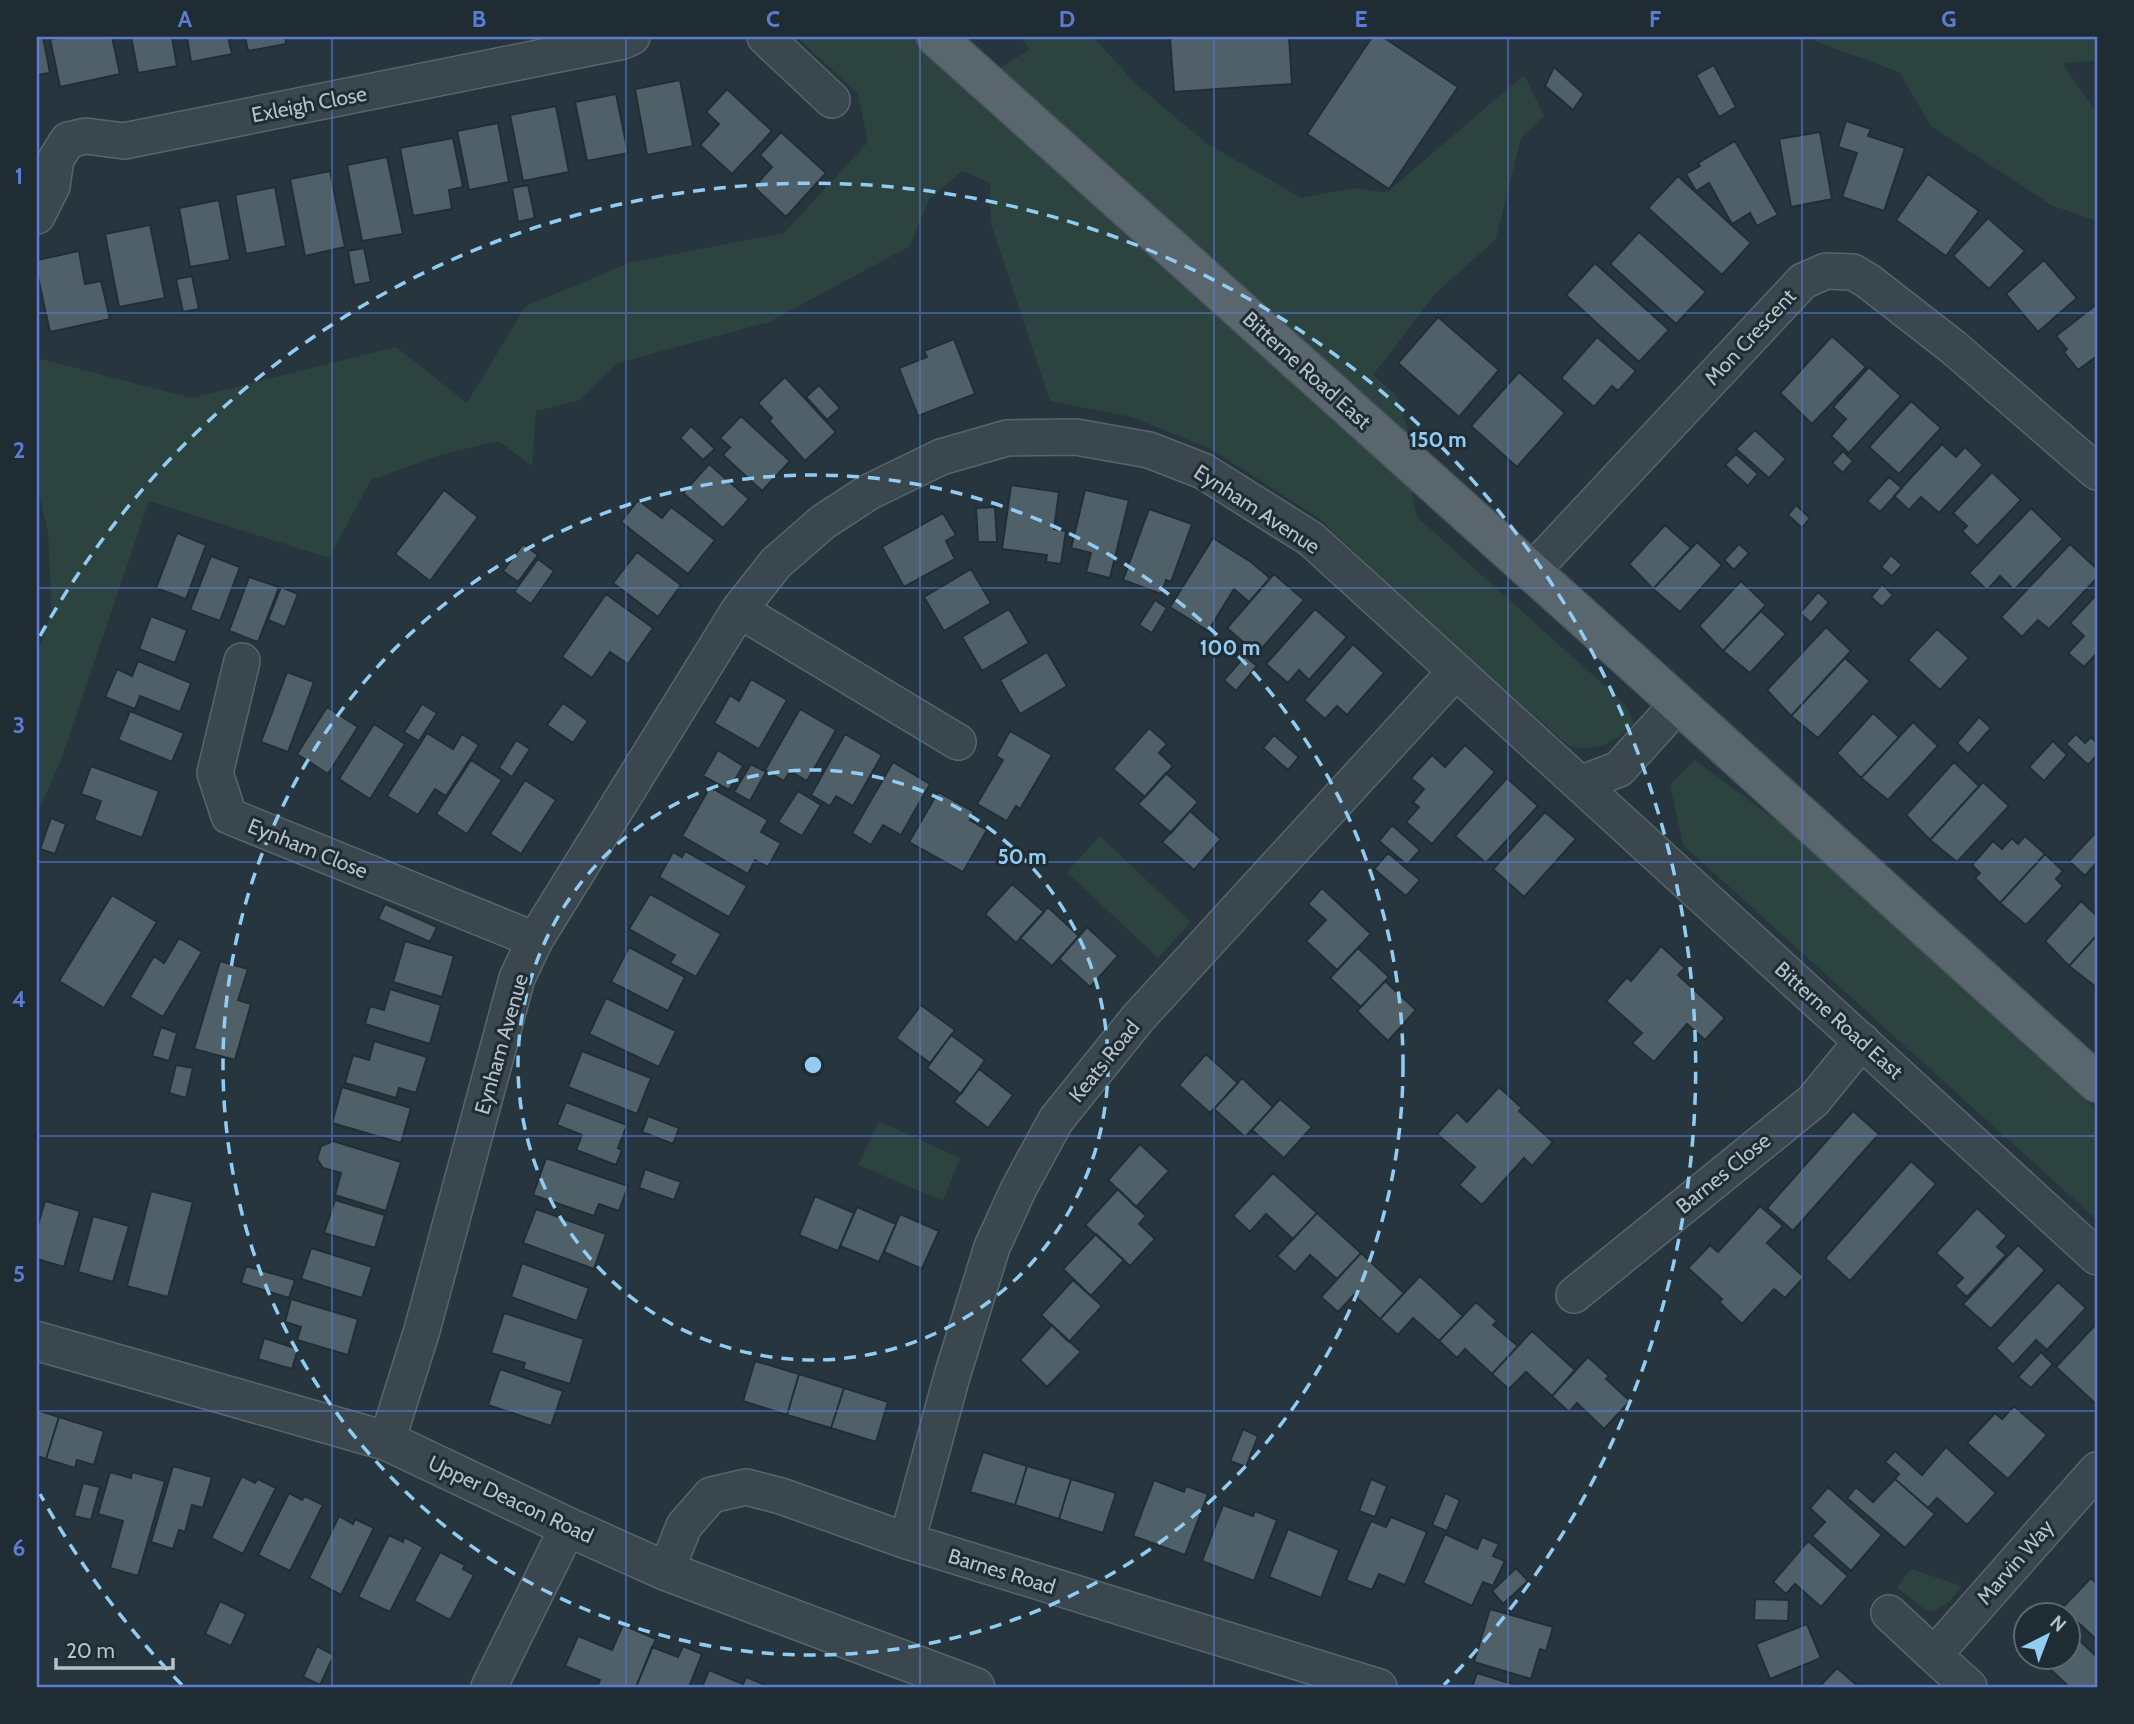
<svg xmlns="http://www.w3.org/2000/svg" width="2134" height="1724" font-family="Cabin,sans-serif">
  <rect width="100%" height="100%" fill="#27363e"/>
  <path fill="#2c433f" d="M797 37H912L975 85 1030 49 1020 37H1093L1136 84 1205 142 1301 198 1354 188 1386 193 1524 75 1544 116 1521 138 1496 239 1435 294 1373 375 1397 396 1416 455 1412 495 1417 517 1625 704 1634 723C1616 743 1595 752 1569 746L1415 610 1320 519 1211 449 1131 417 1050 401 991 224 990 183 962 171 929 199 910 246 769 322 618 363 580 400 536 411 532 466 498 441 440 455 371 480 329 558 149 501 61 760 37 814V656L52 611 48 532 37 486V358L192 398 396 347 467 403 526 306 629 263 784 233 868 142 858 94Z
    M1804 37H2097V61L2062 63 2097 113V221L2053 206 1931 126 1899 72Z
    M1695 760 1788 829 2097 1111V1220L1683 845 1670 785Z
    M1100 836 1191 922 1158 958 1067 872Z
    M879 1121 960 1158 943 1201 858 1165Z
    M1911 1569 1961 1586C1953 1599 1943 1610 1927 1611L1897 1588Z"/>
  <path fill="#506069" stroke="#212e35" stroke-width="2" d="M37 37H43L50 73 37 75Z
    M64 37H112L120 74 60 87 50 39Z
    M131 37H172L177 66 138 73Z
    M187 37H228L232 54 191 62Z
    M245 37H285L286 44 248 51Z
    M1180 37H1289L1292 84 1174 92 1170 38Z
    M1372 37H1383L1458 87 1389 189 1307 134Z
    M1714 65 1736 107 1719 117 1696 75Z
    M1554 67 1584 94 1573 110 1545 86Z
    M680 80 693 146 647 155 635 89Z
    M727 89 772 131 732 174 700 145 719 124 706 112Z
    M616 94 628 153 587 161 575 102Z
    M556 106 569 172 523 181 510 115Z
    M1846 121 1871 129 1868 136 1905 148 1884 211 1842 197 1857 153 1838 147Z
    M498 123 509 182 469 190 457 131Z
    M781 132 826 173 786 217 754 187 772 167 760 155Z
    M1820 132 1832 199 1791 207 1779 139Z
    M453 138 463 187 449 190 452 209 413 216 400 148Z
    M1735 141 1778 215 1757 226 1750 213 1732 224 1709 183 1696 191 1686 174 1700 166 1698 163Z
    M387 157 403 234 362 241 347 165Z
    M330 171 345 247 305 256 290 179Z
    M1928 174 1979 211 1946 256 1896 220Z
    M1678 176 1751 243 1722 275 1648 208Z
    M528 185 535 218 518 222 512 188Z
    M275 187 286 246 246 254 235 195Z
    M219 200 230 260 190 267 179 208Z
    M1988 218 2025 251 1989 289 1953 256Z
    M150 225 165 298 119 307 105 234Z
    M1639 232 1706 292 1676 324 1610 264Z
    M364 248 371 282 354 285 348 251Z
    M79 251 85 284 101 281 110 319 50 332 37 273V260Z
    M2044 260 2077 298 2038 332 2006 294Z
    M1595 263 1669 330 1639 362 1566 295Z
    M192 276 199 309 183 312 176 279Z
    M2097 304V356L2078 370 2064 352 2067 349 2056 336Z
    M1438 317 1499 370 1459 417 1398 363Z
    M1832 336 1866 367 1812 424 1780 393Z
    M1597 337 1636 371 1618 391 1612 386 1594 407 1561 378Z
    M954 339 975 394 918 416 899 368 927 357 924 351Z
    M1869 367 1901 396 1849 453 1831 436 1846 419 1833 407Z
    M1519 372 1565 413 1517 467 1471 426Z
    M785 377 836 432 805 461 769 421 772 418 758 403Z
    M819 385 840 408 827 420 806 397Z
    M1911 401 1941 428 1899 474 1869 447Z
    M741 416 790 461 762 491 723 455 730 447 720 438Z
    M691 426 715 449 703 460 680 438Z
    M1755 430 1786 459 1769 478 1736 449Z
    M1942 444 1956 457 1965 447 1983 465 1939 513 1921 497 1909 510 1894 496Z
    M1843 451 1853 461 1843 473 1832 463Z
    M1736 454 1758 474 1748 486 1725 465Z
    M709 464 749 499 723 528 683 493Z
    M1992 472 2021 500 1977 546 1962 531 1967 526 1953 513Z
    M1889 477 1902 488 1880 512 1867 501Z
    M1011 485 1059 492 1054 529 1066 531 1061 564 1046 562 1047 555 1002 549Z
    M444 490 478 517 430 581 395 554Z
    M1085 490 1129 500 1110 578 1086 572 1091 553 1071 548Z
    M638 500 662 518 671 507 715 540 688 574 621 522Z
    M1796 505 1810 518 1802 528 1788 515Z
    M995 507 997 542H978L976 508Z
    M2031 508 2063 539 2014 590 2000 576 1987 590 1969 573Z
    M1149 509 1192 524 1171 582 1166 580 1161 594 1123 580Z
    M943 513 956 535 946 541 955 559 904 587 882 547Z
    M1665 525 1691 548 1653 589 1629 564Z
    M177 533 206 545 186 599 156 588Z
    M1213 538 1251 562 1270 578 1249 602 1234 589 1208 631 1170 607Z
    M1697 542 1722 565 1680 612 1653 589Z
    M523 544 538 555 518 582 503 571Z
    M1739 544 1749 553 1734 570 1724 560Z
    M2070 544 2097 569V578L2049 629 2038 620 2022 637 2001 617Z
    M637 552 681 585 658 617 613 583Z
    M1891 555 1902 565 1892 576 1881 567Z
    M211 556 240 567 220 621 190 610Z
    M538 559 554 571 531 604 514 592Z
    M971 569 991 603 944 631 924 597Z
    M1274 574 1304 600 1257 654 1227 628Z
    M249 577 279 587 258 642 229 631Z
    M1741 581 1766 605 1723 651 1699 626Z
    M1882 584 1893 595 1882 607 1871 597Z
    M281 587 298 594 285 627 268 620Z
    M1818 592 1829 602 1811 623 1800 613Z
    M606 594 653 628 628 664 610 652 592 678 562 657Z
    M2097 594V653L2084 667 2068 653 2084 636 2070 623Z
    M1155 600 1167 608 1152 633 1139 625Z
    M1009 609 1029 643 982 671 962 637Z
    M1315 609 1347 637 1309 680 1299 670 1288 683 1266 664Z
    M1761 611 1786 634 1750 673 1723 651Z
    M151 616 187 630 175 663 139 649Z
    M1826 627 1851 651 1791 716 1767 690Z
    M1937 629 1969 658 1940 690 1908 660Z
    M1353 644 1384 673 1347 715 1337 706 1325 719 1304 700Z
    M1047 652 1067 686 1020 714 1000 680Z
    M1245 656 1257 666 1236 691 1224 680Z
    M1845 658 1870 681 1818 738 1791 716Z
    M138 661 191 683 180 712 140 696 135 709 105 697 117 669 132 676Z
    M287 672 314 682 288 752 261 742Z
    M751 679 787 700 759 749 714 723 730 695 739 701Z
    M563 703 588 721 573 743 547 725Z
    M422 704 437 713 419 741 404 732Z
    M327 707 358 727 328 774 297 754Z
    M800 709 836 730 807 781 790 771 784 781 765 770Z
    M130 711 184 733 172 762 118 740Z
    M1873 713 1899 737 1861 778 1837 753Z
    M1979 717 1991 728 1968 754 1957 743Z
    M1913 722 1938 746 1888 800 1861 778Z
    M374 724 405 744 370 799 339 779Z
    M1149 728 1167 744 1159 753 1173 766 1145 797 1113 769Z
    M1010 731 1052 755 1020 809 1016 806 1007 821 977 804 1003 760 996 756Z
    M427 733 453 749 462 734 479 745 446 796 435 789 418 815 387 796Z
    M845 734 882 755 853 806 836 796 830 806 811 795Z
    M2076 734 2085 743 2091 737 2097 743V755L2088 765 2066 744Z
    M1274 735 1299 757 1288 770 1263 748Z
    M516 740 530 749 512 777 499 768Z
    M2053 741 2067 755 2044 781 2029 767Z
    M1465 745 1495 772 1432 844 1406 822 1419 807 1413 802 1424 789 1411 778 1432 755 1445 767Z
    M718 750 743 766 729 790 703 776Z
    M471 760 502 780 467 834 436 814Z
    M893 762 930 784 901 835 883 825 871 845 852 833Z
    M1954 762 1979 786 1930 840 1906 815Z
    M751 764 766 772 750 801 734 792Z
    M91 766 159 791 142 838 94 820 101 801 81 794Z
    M1166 773 1198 802 1171 833 1138 804Z
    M1507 778 1538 806 1486 863 1455 836Z
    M525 780 556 800 521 854 490 834Z
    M1983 782 2009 806 1957 862 1930 840Z
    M710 787 768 820 761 832 781 843 768 867 755 860 748 874 682 836Z
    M798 791 821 805 802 836 778 822Z
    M938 792 974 812 970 820 987 830 963 872 909 842Z
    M1190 811 1221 839 1194 870 1162 842Z
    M1545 812 1576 839 1524 897 1493 869Z
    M51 818 66 824 55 854 40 849Z
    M1392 825 1420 850 1407 865 1379 841Z
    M2097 831V862L2085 876 2069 861Z
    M2025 836 2045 854 2000 903 1975 878 1980 873 1972 865 1993 841 2002 849 2012 838 2018 844Z
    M685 851 747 886 729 917 659 877 673 852 682 857Z
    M1388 853 1420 880 1406 896 1374 869Z
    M2045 854 2063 871 2056 879 2063 886 2026 925 2000 903Z
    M1012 884 1044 912 1016 943 985 914Z
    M1322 888 1371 934 1337 970 1306 941 1326 920 1308 904Z
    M650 894 721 934 696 977 670 963 675 955 629 929Z
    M112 895 157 922 104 1008 59 981Z
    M2081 901 2097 916V935L2069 966 2045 941Z
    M385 904 437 927 430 942 378 919Z
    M1048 907 1079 936 1052 966 1020 938Z
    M1087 927 1118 956 1090 987 1059 959Z
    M2097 935V986L2096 987 2069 966Z
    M179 938 202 952 163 1017 130 997 154 956 164 963Z
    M405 941 454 956 442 997 393 982Z
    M1661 946 1685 968 1678 975 1725 1018 1705 1040 1687 1024 1654 1062 1632 1043 1642 1033 1606 1001 1627 977 1631 981Z
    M629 947 685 977 668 1011 611 982Z
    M1358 948 1389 977 1361 1007 1330 978Z
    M220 961 248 969 238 1000 251 1004 235 1060 194 1049Z
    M1385 981 1416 1010 1388 1041 1357 1011Z
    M390 989 441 1005 430 1044 365 1024 370 1006 384 1010Z
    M606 998 676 1031 659 1067 589 1034Z
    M921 1005 955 1030 930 1063 896 1038Z
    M161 1027 177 1033 169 1061 152 1056Z
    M951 1035 985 1060 961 1094 927 1068Z
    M374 1041 427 1057 416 1093 399 1088 396 1098 345 1083 353 1055 369 1060Z
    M582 1051 651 1078 637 1114 568 1087Z
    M1206 1054 1238 1083 1210 1113 1179 1085Z
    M176 1065 193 1068 186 1098 169 1093Z
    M979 1069 1013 1095 988 1128 954 1102Z
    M1242 1078 1273 1107 1245 1137 1214 1109Z
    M342 1087 411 1108 401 1143 332 1123Z
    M1499 1087 1522 1108 1519 1111 1553 1142 1532 1166 1524 1158 1482 1205 1459 1185 1475 1167 1437 1134 1457 1112 1467 1122Z
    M1280 1099 1312 1127 1284 1158 1252 1130Z
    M566 1102 627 1125 618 1148 622 1150 616 1165 576 1150 582 1135 557 1125Z
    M1853 1111 1879 1134 1793 1231 1767 1208Z
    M648 1116 679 1128 673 1144 642 1132Z
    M333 1141 401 1162 386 1211 335 1195 341 1173 323 1168 317 1159 321 1146Z
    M1140 1144 1169 1171 1136 1207 1108 1180Z
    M546 1158 628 1186 619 1211 599 1204 594 1216 533 1195Z
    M1911 1161 1936 1184 1850 1281 1825 1258Z
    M645 1169 681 1182 674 1200 639 1188Z
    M1273 1173 1317 1213 1293 1239 1266 1214 1250 1232 1233 1216Z
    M1118 1189 1146 1216 1139 1224 1155 1239 1130 1266 1085 1225Z
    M151 1191 193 1202 168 1297 127 1286Z
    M815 1196 854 1213 838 1251 799 1235Z
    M335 1200 385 1215 375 1248 324 1233Z
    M45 1201 80 1211 64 1267 37 1259V1228Z
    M1760 1206 1783 1226 1767 1243 1804 1277 1785 1298 1774 1289 1742 1324 1719 1302 1722 1299 1688 1268 1710 1245 1718 1252Z
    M857 1207 896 1224 879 1262 840 1246Z
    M1977 1208 2007 1236 1997 1247 2006 1255 1967 1297 1955 1286 1963 1278 1936 1253Z
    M536 1209 606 1234 594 1269 523 1243Z
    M1317 1213 1361 1253 1337 1279 1310 1255 1295 1272 1277 1256Z
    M900 1214 939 1231 922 1269 884 1252Z
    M93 1216 129 1226 113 1282 78 1272Z
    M1096 1234 1124 1260 1091 1296 1063 1269Z
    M2018 1245 2045 1270 1991 1329 1963 1304Z
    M311 1248 372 1267 362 1298 301 1279Z
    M1361 1253 1404 1293 1380 1319 1354 1295 1338 1312 1321 1297Z
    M522 1263 589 1288 577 1321 511 1297Z
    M246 1266 295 1280 289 1298 241 1283Z
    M1420 1276 1463 1316 1439 1341 1413 1318 1398 1335 1380 1319Z
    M1073 1280 1102 1306 1069 1342 1041 1315Z
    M2058 1282 2086 1308 2047 1350 2036 1340 2013 1365 1996 1348Z
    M291 1299 358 1319 348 1355 297 1340 301 1327 285 1322Z
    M1476 1302 1497 1321 1493 1325 1518 1346 1492 1374 1465 1349 1457 1358 1439 1341Z
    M504 1313 584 1339 570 1384 523 1369 525 1363 491 1353Z
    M2097 1323V1405L2056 1367Z
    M1052 1325 1081 1352 1047 1387 1020 1360Z
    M1532 1331 1575 1370 1552 1396 1526 1372 1509 1389 1492 1374Z
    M264 1338 298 1349 292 1369 258 1359Z
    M2041 1352 2053 1364 2031 1388 2018 1377Z
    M1588 1357 1609 1376 1606 1379 1630 1401 1604 1429 1577 1403 1569 1412 1552 1396Z
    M755 1361 799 1374 787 1415 743 1401Z
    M500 1369 563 1391 551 1426 488 1405Z
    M799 1374 844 1388 831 1428 787 1415Z
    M844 1388 888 1402 876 1442 831 1428Z
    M2014 1406 2047 1435 2008 1479 1967 1443 1995 1413 2002 1419Z
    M37 1410 59 1417 46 1459 37 1456Z
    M59 1417 104 1431 94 1465 77 1460 75 1468 46 1459Z
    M1243 1429 1258 1436 1246 1467 1230 1461Z
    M1946 1447 1996 1493 1967 1525 1937 1498 1928 1508 1895 1479 1899 1474 1885 1462 1895 1451 1922 1475Z
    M983 1452 1027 1466 1015 1505 970 1492Z
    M173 1466 212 1477 203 1508 192 1505 185 1532 179 1530 173 1549 151 1542Z
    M1027 1466 1071 1479 1059 1519 1015 1505Z
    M110 1472 131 1478 132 1472 165 1481 138 1576 110 1568 123 1521 98 1514Z
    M242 1476 255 1483 258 1479 276 1488 243 1554 211 1538Z
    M1071 1479 1116 1493 1103 1533 1059 1519Z
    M1371 1479 1387 1486 1375 1517 1359 1511Z
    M1895 1479 1935 1514 1905 1548 1847 1498 1856 1487 1873 1502Z
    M1154 1480 1184 1492 1186 1486 1208 1494 1185 1555 1133 1536Z
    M83 1483 100 1487 91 1520 74 1516Z
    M1828 1487 1882 1535 1851 1571 1812 1536 1825 1522 1810 1508Z
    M289 1493 302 1500 305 1496 323 1505 290 1571 258 1555Z
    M1445 1493 1460 1500 1447 1531 1432 1525Z
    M1223 1505 1253 1516 1255 1511 1277 1520 1254 1581 1202 1561Z
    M339 1516 353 1524 355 1519 374 1528 341 1595 309 1578Z
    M1391 1517 1427 1532 1405 1585 1379 1574 1372 1590 1346 1580 1371 1521 1386 1527Z
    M1288 1529 1339 1550 1321 1598 1269 1577Z
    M1445 1534 1477 1549 1482 1537 1499 1544 1493 1556 1505 1561 1493 1586 1483 1582 1472 1606 1423 1583Z
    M389 1535 403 1542 404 1537 423 1547 390 1612 358 1597Z
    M1808 1541 1848 1576 1821 1607 1795 1584 1786 1594 1773 1582Z
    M440 1552 465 1565 463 1569 474 1575 450 1620 414 1601Z
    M1516 1568 1528 1581 1503 1604 1492 1591Z
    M2091 1578 2097 1584V1640L2062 1608Z
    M1755 1599 1789 1600 1788 1621 1754 1620Z
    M220 1601 246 1614 231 1646 205 1634Z
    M1490 1609 1553 1627 1546 1651 1540 1649 1531 1679 1474 1662Z
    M1807 1624 1821 1658 1770 1679 1756 1644Z
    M623 1625 656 1639 636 1687H597L600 1680 565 1666 578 1636 612 1650Z
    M2078 1639 2097 1657V1687H2069L2050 1669 2060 1658H2068V1650Z
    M317 1646 334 1655 320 1685 303 1677Z
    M683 1646 702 1654 689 1687H636L652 1647 678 1657Z
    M1837 1668 1859 1687H1819Z
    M709 1670 743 1684 742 1687H702Z
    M1477 1673 1522 1687H1472Z
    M746 1677 770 1687H742Z"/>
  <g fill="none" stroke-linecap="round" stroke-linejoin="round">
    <g stroke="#58656c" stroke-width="38">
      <path id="minor" d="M765 37 832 100
        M37 216 52 186 56 159 68 140 86 136 124 141 623 41 632 37
        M1532 571 1803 281 1826 271 1853 272 1868 281 1953 347 2097 472
        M739 610 958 742
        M242 661 215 773 229 816 535 940
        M1580 784 2097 1257
        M1574 1295 1813 1101 1862 1041
        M387 1441 422 1330 517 978 535 940 739 610 776 563 823 522 869 492 941 457 1007 438 1076 437 1149 450 1203 471 1311 539 1580 784 1619 769 1678 704
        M907 1541 952 1376 992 1247 1019 1188 1056 1120 1138 1018 1455 672
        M666 1571 684 1526 711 1495 746 1487 781 1496 907 1541 1379 1687
        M1889 1613 1934 1655 2097 1470
        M1934 1655 1969 1687
        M489 1687 568 1527"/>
    </g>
    <g stroke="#58656c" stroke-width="41">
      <path id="tertiary" d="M37 1341 387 1441 568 1527 666 1571 975 1687"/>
    </g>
    <g stroke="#47535a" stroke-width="41">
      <path id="primary" d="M936 37 1588 622 2097 1083"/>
    </g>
    <use href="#minor" stroke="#3a474e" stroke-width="35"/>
    <use href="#tertiary" stroke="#3a474e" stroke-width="38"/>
    <use href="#primary" stroke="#59666e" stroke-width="38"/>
  </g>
  <path fill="none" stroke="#5b7cd2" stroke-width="2" stroke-opacity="0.55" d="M332 37V1687M626 37V1687M920 37V1687M1214 37V1687M1508 37V1687M1802 37V1687M37 313H2097M37 588H2097M37 862H2097M37 1136H2097M37 1411H2097"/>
  <g fill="none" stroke="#93ccf2" stroke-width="3.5" stroke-dasharray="12 9">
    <circle cx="813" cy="1065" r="295"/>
    <circle cx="813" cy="1065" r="590"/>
    <path d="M182 1685A884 884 0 0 1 40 1494M40 636A884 884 0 1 1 1444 1685"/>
  </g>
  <g text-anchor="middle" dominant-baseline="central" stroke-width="6" stroke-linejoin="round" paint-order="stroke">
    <g font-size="21" fill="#b7c2c9" stroke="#1f2c33">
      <text transform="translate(309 104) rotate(-11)">Exleigh Close</text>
      <text transform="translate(1750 337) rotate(-47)">Mon Crescent</text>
      <text transform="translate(1307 370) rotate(42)">Bitterne Road East</text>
      <text transform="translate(1257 509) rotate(33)">Eynham Avenue</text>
      <text transform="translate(308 848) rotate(22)">Eynham Close</text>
      <text transform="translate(1839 1020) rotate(42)">Bitterne Road East</text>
      <text transform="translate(501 1044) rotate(-74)">Eynham Avenue</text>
      <text transform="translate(1104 1061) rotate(-51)">Keats Road</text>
      <text transform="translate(1723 1173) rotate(-39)">Barnes Close</text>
      <text transform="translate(511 1499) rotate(25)">Upper Deacon Road</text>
      <text transform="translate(2015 1562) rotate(-49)">Marvin Way</text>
      <text transform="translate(1002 1571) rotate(17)">Barnes Road</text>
    </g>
  </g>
  <circle cx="813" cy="1065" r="10" fill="#93ccf2" stroke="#1f2c33" stroke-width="3.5"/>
  <g font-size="21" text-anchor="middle" font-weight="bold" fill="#93ccf2" stroke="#1f2c33" stroke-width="6" stroke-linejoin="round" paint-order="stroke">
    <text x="1438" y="447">150 m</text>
    <text x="1230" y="655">100 m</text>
    <text x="1022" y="864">50 m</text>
  </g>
  <rect width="2134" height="1724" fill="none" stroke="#1f2c33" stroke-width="77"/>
  <g transform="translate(2047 1636) rotate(42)"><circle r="33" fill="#1f2c33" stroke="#5c686f" stroke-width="2"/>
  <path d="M0-5L12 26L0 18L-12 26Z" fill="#93ccf2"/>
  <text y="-10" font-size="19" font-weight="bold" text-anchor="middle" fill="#b7c2c9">N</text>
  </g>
  <path d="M56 1658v10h117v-10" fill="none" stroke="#b7c2c9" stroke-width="3.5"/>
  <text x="66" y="1658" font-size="21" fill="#b7c2c9" stroke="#1f2c33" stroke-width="5" paint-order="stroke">20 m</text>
  <rect x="38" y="38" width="2058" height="1648" fill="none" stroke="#5b7cd2" stroke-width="2.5"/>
  <g font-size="23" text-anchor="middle" font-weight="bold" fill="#5b7cd2">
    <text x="185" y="27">A</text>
    <text x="479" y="27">B</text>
    <text x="773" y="27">C</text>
    <text x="1067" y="27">D</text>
    <text x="1361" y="27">E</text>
    <text x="1655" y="27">F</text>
    <text x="1949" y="27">G</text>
    <text x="19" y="184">1</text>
    <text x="19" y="458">2</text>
    <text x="19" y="733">3</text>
    <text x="19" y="1007">4</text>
    <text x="19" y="1282">5</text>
    <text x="19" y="1556">6</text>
  </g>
</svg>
